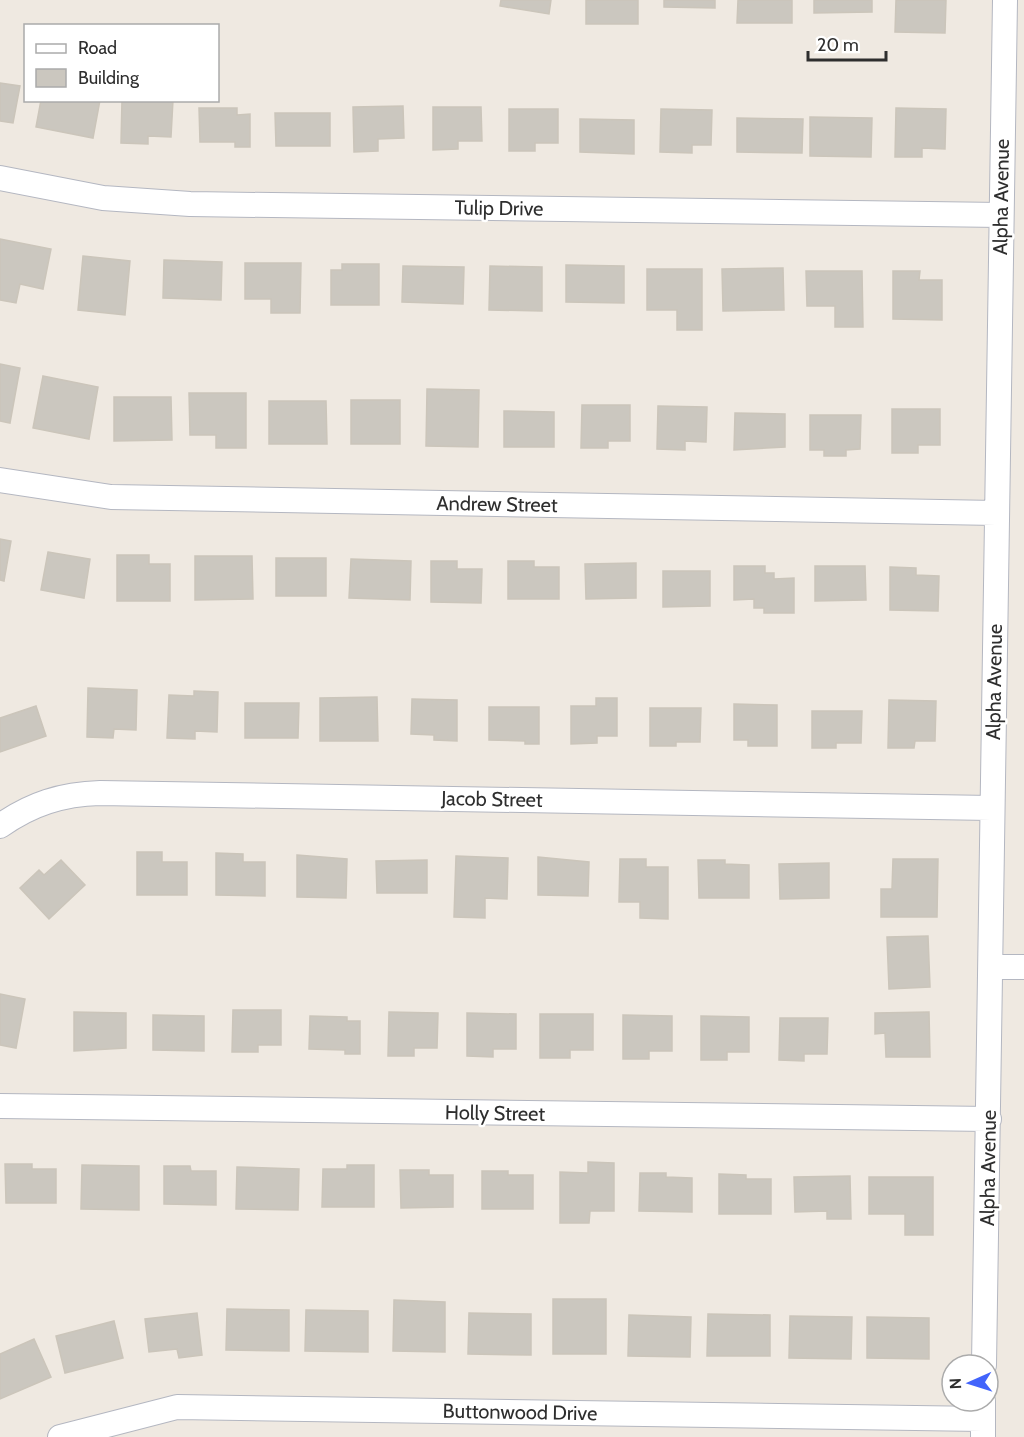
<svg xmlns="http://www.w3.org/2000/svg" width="1024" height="1437" font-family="Cabin,sans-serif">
  <rect width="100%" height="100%" fill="#efe9e1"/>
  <path fill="#cbc7bf" stroke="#cbc5ba" stroke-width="1.5" d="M501 0H551L549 14 500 6Z
    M586 0H638V24H586Z
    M664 0H715V8L664 7Z
    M738 0H792V23H737Z
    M814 0H872V12L814 13Z
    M896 0H946L945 33 895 32Z
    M0 83 20 86 13 123 0 121Z
    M41 100H100L93 138 36 127Z
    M122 100H173L171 137 148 136V144L121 143Z
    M403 106 404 138 378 139V151L354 152 353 107Z
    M433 107H481L482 141H458V149L433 150Z
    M199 108H237V115L250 114V147H235V142H200Z
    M896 108 946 109 945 149 922 148V157H895Z
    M509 109H558V143H535V151H509Z
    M661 109 712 110 711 145H692V153L660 152Z
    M275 113H330V146H276Z
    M810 117 872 118 871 157 810 156Z
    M737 118 803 119 802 153 737 152Z
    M580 119 634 120V154L580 152Z
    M0 239 51 249 43 289 20 284 16 303 0 300Z
    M83 256 130 261 125 315 78 310Z
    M164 260 222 262 221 300 163 298Z
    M245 263H301L300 313H271V299H245Z
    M342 264H379V305H331V270H342Z
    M566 265 624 266V303L566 302Z
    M403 266 464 267 463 304 402 302Z
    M490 266 542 267V311L489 310Z
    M783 268 784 310 723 311 722 269Z
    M647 269H702V330H677V310H647Z
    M806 271H862L863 327H835V306H807Z
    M893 271H920L919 280H942V320L893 319Z
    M0 364 20 368 10 423 0 421Z
    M43 376 98 387 89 439 33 428Z
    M427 389 479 390 478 447 426 446Z
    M189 393H246V448H216V435H190Z
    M114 397H171L172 440 114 441Z
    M351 400H400V444H351Z
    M269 401H326L327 444H269Z
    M582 405H630V441H608V448H581Z
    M658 406 707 407 706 442 685 441V450L657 449Z
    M892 409H940V445H918V453H892Z
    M504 411 554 412V447H504Z
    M735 413 785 414V447L734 450Z
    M810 415H861L860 449 846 450V456H824V450H810Z
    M0 539 11 541 4 581 0 580Z
    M48 552 90 559 84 598 41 590Z
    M117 555H149V564H170V601H117Z
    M195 556H252L253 599 195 600Z
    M276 558H326V596H276Z
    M351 559 411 561 410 600 349 598Z
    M431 561H457V569H482L481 603 431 602Z
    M508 561H534V567H559V599H508Z
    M636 563V598L586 599 585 564Z
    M734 566H765V573H774V579L794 578V613H764V608H754V599L734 600Z
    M815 566H865L866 600 815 601Z
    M890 567 916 568V575L939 576 938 611 890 610Z
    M663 571H710V606L663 607Z
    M88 688 137 690 136 730 114 729 113 738 87 737Z
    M194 691 218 692 217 732 195 731V739L167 738 169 695 194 696Z
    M377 697 378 741H320V698Z
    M596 698H617V736H597V743L571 744V706H596Z
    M412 699 457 700V741L434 740V735L411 734Z
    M889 700 936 701 935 741H915L914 748H888Z
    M245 703H299L298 738H245Z
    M734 704 777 705V746H748V740H734Z
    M36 706 46 736 0 752V718Z
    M489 707H539V744H525V741L489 740Z
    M650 708H701L700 742H676V746H650Z
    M812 711H862L861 743H836V748H812Z
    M137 852H162V862H187V895H137Z
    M216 853 243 854V862H265V896L216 895Z
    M297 855 347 859 346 898 297 897Z
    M456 856 508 858 507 899 485 898V918L454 917Z
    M538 857 589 862 588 896 538 895Z
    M620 859H646V867H668V919L640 918V902H619Z
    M893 859H938L937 917H881V889H892Z
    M61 860 85 885 49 919 20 888 39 870 44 875Z
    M427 860V893H377L376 861Z
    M698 860H725V864L749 865V898H699Z
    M829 863V898L780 899 779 864Z
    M928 936 930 987 889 989 887 937Z
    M0 994 25 999 16 1048 0 1045Z
    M233 1010H281V1045H258V1052H232Z
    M74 1012 126 1013V1048L74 1051Z
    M389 1012 438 1013 437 1048H414V1056H388Z
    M929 1012 930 1057H886L885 1033 875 1034V1013Z
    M467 1013 516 1014V1049H493V1057L467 1056Z
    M540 1014H593V1050H570V1058H540Z
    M153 1015 204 1016V1051L153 1050Z
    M623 1015 672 1016V1051H649V1059H623Z
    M310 1016 347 1017V1021H360V1054H345V1050L309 1049Z
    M701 1016 749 1017V1052H727V1060H701Z
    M780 1018H828L827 1054H804V1061L779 1060Z
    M588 1162 614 1163V1211H590L589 1223H560V1172L588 1173Z
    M5 1164H32V1169H56V1203H6Z
    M82 1165 139 1166V1210L81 1209Z
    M347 1165H374V1207H322L323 1169H347Z
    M164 1166H190L191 1171H216V1205L164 1204Z
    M237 1167 299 1169 298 1210 236 1209Z
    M400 1170H429V1175H453V1207L401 1208Z
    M482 1171H508V1175H533V1209H482Z
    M640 1173H666V1177L692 1178V1212L639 1211Z
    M719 1174 746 1175V1179H771V1214H719Z
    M850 1176 851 1219H827V1211L795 1212 794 1177Z
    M869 1177H933V1235H905V1214H869Z
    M553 1299H606V1354H553Z
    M394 1300 445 1302V1352L393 1351Z
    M227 1309 289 1310V1351L226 1350Z
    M306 1310 368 1311V1352L305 1351Z
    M197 1313 202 1355 179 1358 177 1349 149 1352 145 1319Z
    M469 1313 531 1314V1355L468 1354Z
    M708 1314 770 1315V1356H707Z
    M629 1315 691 1317 690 1357 628 1356Z
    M790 1316 852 1317 851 1359 789 1358Z
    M867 1317 929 1318V1359L867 1358Z
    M114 1321 123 1358 65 1373 56 1336Z
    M34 1339 51 1377 0 1399V1354Z"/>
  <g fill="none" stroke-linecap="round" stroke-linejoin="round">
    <g stroke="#b4b7c1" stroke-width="26">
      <path id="minor" d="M0 178 103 198 190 204 1001 215
        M0 480 111 497 996 513
        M0 826C31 804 62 794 100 793L991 808
        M992 967H1024
        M0 1106 989 1119
        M984 1365 1005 0
        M60 1437 177 1407 983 1419
        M983 1437V1401"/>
    </g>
    <use href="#minor" stroke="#fff" stroke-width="24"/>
  </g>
  <g text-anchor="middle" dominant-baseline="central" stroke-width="5" stroke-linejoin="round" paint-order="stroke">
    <g font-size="20" fill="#2e2e2e" stroke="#fff">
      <text transform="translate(1001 197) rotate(-89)">Alpha Avenue</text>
      <text transform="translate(499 208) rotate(1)">Tulip Drive</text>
      <text transform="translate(497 504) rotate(1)">Andrew Street</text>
      <text transform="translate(994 682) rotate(-89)">Alpha Avenue</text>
      <text transform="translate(492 799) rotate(1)">Jacob Street</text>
      <text transform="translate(495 1113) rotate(1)">Holly Street</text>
      <text transform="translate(988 1168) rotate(-89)">Alpha Avenue</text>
      <text transform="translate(520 1412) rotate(1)">Buttonwood Drive</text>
    </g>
  </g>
  <rect x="24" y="24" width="195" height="78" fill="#ffffff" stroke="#ababab" stroke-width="1.5"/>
  <rect x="36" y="44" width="30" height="9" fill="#ffffff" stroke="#ababab" stroke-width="1.5"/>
  <text x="78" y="54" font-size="18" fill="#2e2e2e">Road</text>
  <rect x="36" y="69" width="30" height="18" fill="#cbc7bf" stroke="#ababab" stroke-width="1.5"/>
  <text x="78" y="84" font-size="18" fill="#2e2e2e">Building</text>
  <g transform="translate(970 1383) rotate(267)"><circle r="28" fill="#ffffff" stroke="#ababab" stroke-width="1.5"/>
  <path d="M0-4.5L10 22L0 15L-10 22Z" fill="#4264fb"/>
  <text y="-9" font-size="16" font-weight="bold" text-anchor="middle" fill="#2e2e2e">N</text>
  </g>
  <path d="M808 51v9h78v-9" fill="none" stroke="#2e2e2e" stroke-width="3"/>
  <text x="817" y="51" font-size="18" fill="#2e2e2e" stroke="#ffffff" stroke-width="4.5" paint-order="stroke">20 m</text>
</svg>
